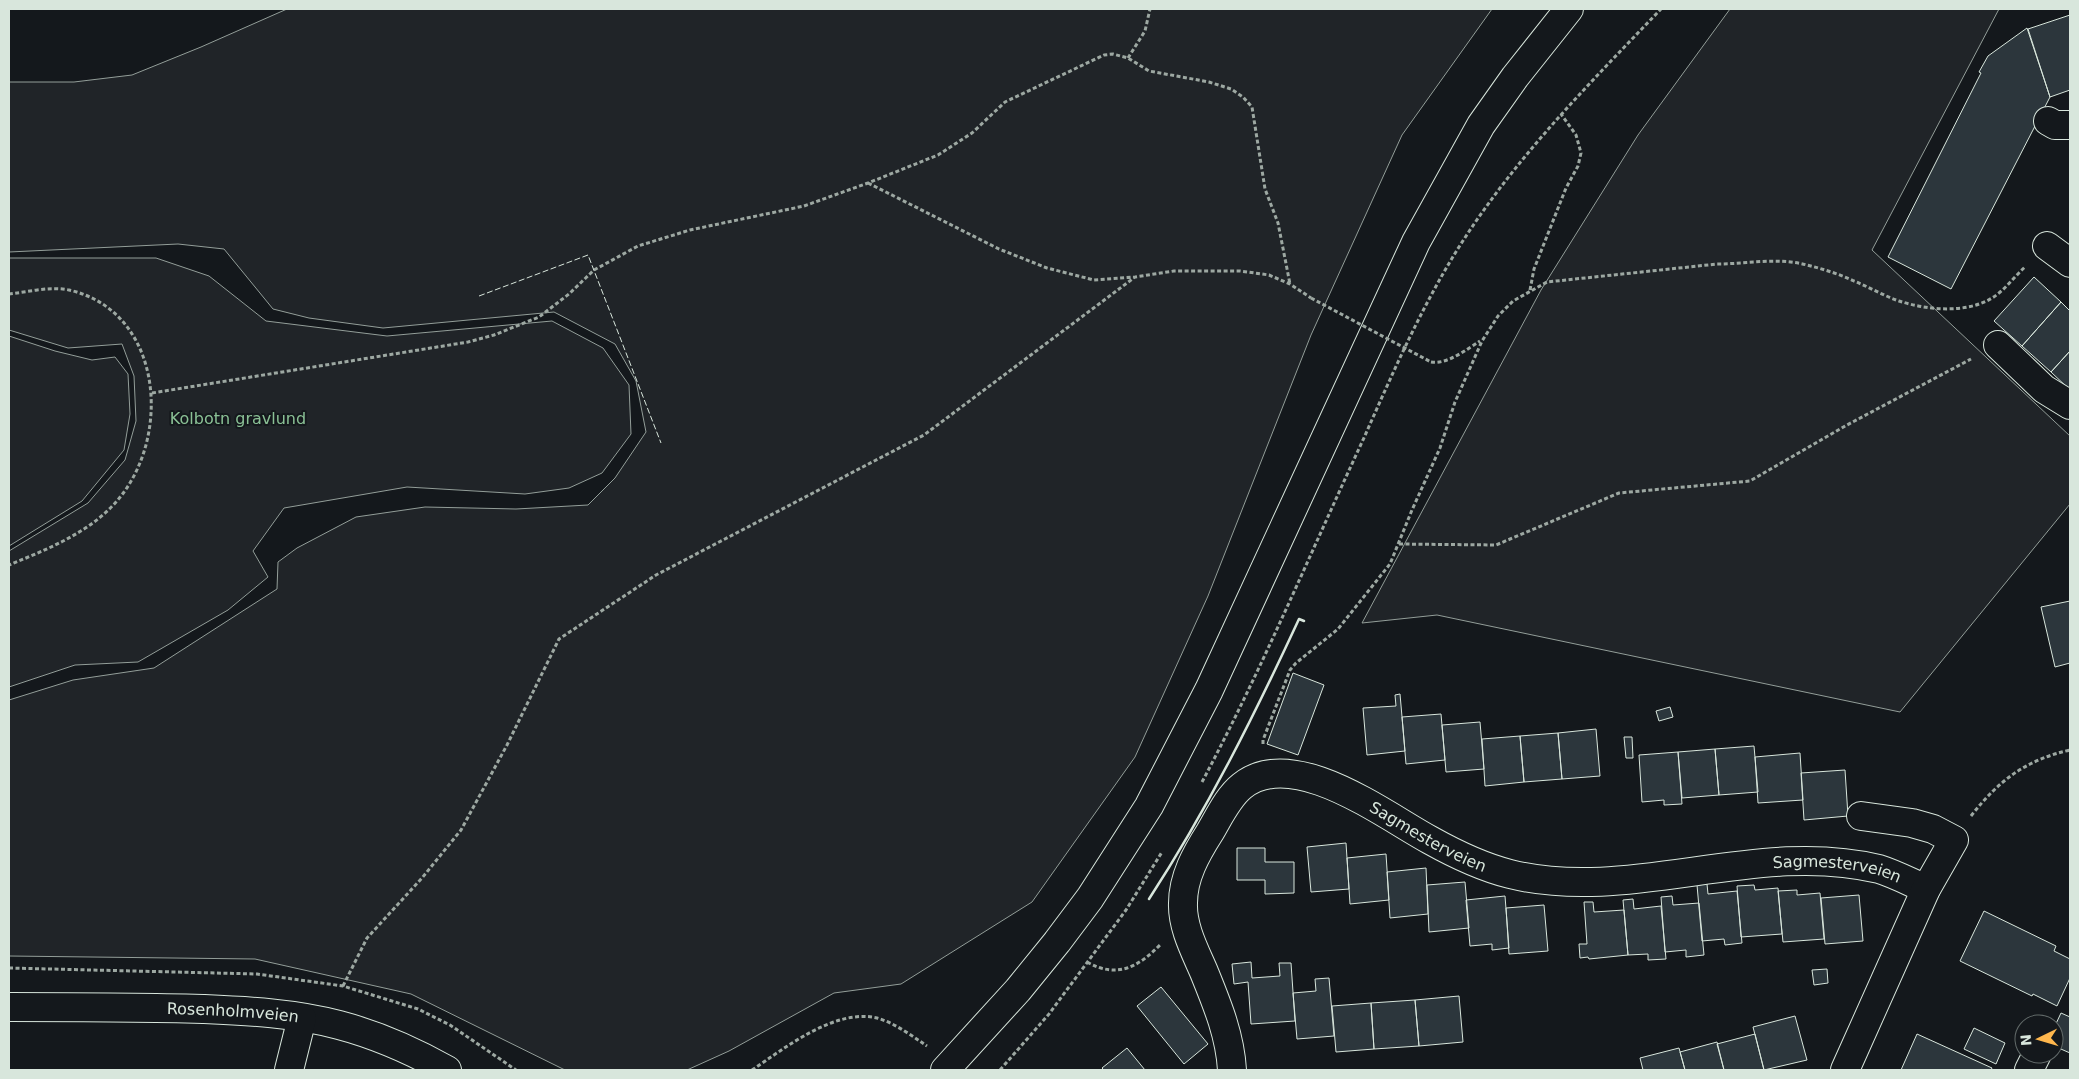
<svg xmlns="http://www.w3.org/2000/svg" width="2079" height="1079" font-family="'DejaVu Sans',sans-serif">
  <rect width="100%" height="100%" fill="#14181c"/>
  <path fill="#202428" stroke="#939e99" d="M287 9H1492L1402 135 1311 335 1208 596 1135 757 1032 902 901 984 834 993 729 1051 687 1070H565L411 994 255 959 9 956V700L73 680 154 668 277 589 278 562 297 548 356 517 425 507 516 509 588 505 615 478 646 432 636 381 615 344 554 312 383 328 309 318 273 309 224 249 178 244 9 252V82H74L132 75 201 47Z
    M1730 9H1999L1872 250 2070 436V504L1900 712 1437 615 1362 623 1541 290 1638 135Z
    M9 258H156L209 276 266 321 387 336 552 321 603 348 629 385 631 434 602 473 569 488 525 494 407 487 284 508 253 551 268 577 228 610 138 662 75 665 9 687V551L88 503 125 460 136 421 134 376 122 344 68 348 9 330Z
    M9 336 55 351 92 360 115 357 128 374 130 414 124 450 82 501 9 546Z"/>
  <path fill="#2c363c" stroke="#d8e6dc" d="M2070 15V90L2050 97 2028 29Z
    M2027 28 2050 97 1951 289 1888 257 1981 73 1979 72 1988 56Z
    M2034 277 2061 302 2022 346 1994 321Z
    M2061 302 2070 311V351L2051 372 2022 346Z
    M2070 351V390L2051 372Z
    M2070 601V663L2055 667 2041 607Z
    M1293 673 1324 685 1298 755 1267 744Z
    M1400 694 1405 751 1367 755 1363 708 1396 706 1395 695Z
    M1670 707 1673 717 1659 721 1656 711Z
    M1441 714 1445 760 1406 764 1402 717Z
    M1480 722 1484 769 1446 772 1442 725Z
    M1596 729 1600 776 1562 779 1558 733Z
    M1558 733 1562 779 1524 782 1520 736Z
    M1520 736 1524 782 1485 786 1482 739Z
    M1624 737H1632L1633 758H1626Z
    M1754 746 1758 792 1719 795 1715 749Z
    M1715 749 1719 795 1682 798 1678 752Z
    M1678 752 1682 804 1664 805V800L1642 802 1639 755Z
    M1800 753 1803 800 1758 803 1755 757Z
    M1845 770 1848 816 1804 820 1801 773Z
    M1346 843 1349 889 1311 892 1307 847Z
    M1237 848H1265V862H1294V893L1265 894V880H1237Z
    M1386 854 1389 900 1350 904 1347 858Z
    M1426 868 1428 914 1390 918 1387 872Z
    M1465 882 1469 928 1429 932 1427 885Z
    M1707 884 1708 894 1737 891 1742 943 1725 945 1724 939 1702 941 1697 885Z
    M1754 885 1755 890 1778 888 1782 934 1741 937 1737 886Z
    M1797 890V895L1820 893 1824 939 1783 942 1778 891Z
    M1859 895 1863 941 1825 944 1821 898Z
    M1505 896 1509 948 1492 950V944L1470 946 1466 900Z
    M1672 896 1673 905 1699 903 1704 955 1686 957V950L1665 952 1661 897Z
    M1633 899 1634 909 1661 906 1666 959 1648 960V954L1628 955 1623 900Z
    M1584 902H1593L1594 912 1624 910 1628 955 1589 959 1588 957 1580 958 1579 944H1587Z
    M1544 905 1548 951 1509 954 1506 908Z
    M1984 911 2056 946 2054 951 2070 959V978L2057 1006 2033 994 2032 996 1960 961Z
    M1251 962 1252 978 1280 976 1279 963H1291L1295 1021 1251 1024 1248 982 1234 984 1232 964Z
    M1827 969 1828 983 1814 985 1812 970Z
    M1329 978 1334 1036 1297 1039 1293 993 1316 991 1315 979Z
    M1161 987 1208 1044 1184 1064 1137 1006Z
    M1459 996 1463 1042 1419 1046 1415 1000Z
    M1415 1000 1419 1046 1374 1049 1371 1003Z
    M1371 1003 1374 1049 1336 1052 1332 1006Z
    M2061 1013 2070 1017V1053L2054 1046V1028Z
    M1795 1016 1807 1060 1764 1070 1753 1027Z
    M1974 1028 2005 1043 1996 1064 1964 1049Z
    M1755 1034 1764 1070H1724L1717 1044Z
    M1917 1034 1992 1068 1991 1070H1901Z
    M1717 1042 1724 1070H1685L1680 1052Z
    M1127 1048 1145 1070H1104L1102 1068Z
    M1679 1048 1685 1070H1643L1640 1058Z"/>
  <g fill="none" stroke-linecap="round" stroke-linejoin="round">
    <g stroke="#d8e6dc" stroke-width="30">
      <g id="minor">
        <path d="M2048 121 2055 125H2070"/>
        <path d="M2047 246 2070 263"/>
        <path d="M1998 345 2044 389 2070 405"/>
        <path id="s1" d="M9 1007C73 1007 138 1007 203 1009 248 1011 295 1013 339 1025 377 1035 413 1051 447 1070"/>
        <path d="M289 1070 302 1018"/>
        <path id="s2" d="M1232 1070C1230 1035 1217 1004 1204 972 1195 951 1182 927 1183 903 1183 877 1196 854 1210 832 1219 817 1228 797 1242 786 1293 745 1384 815 1430 840 1455 854 1482 867 1510 874 1630 904 1757 839 1879 869 1895 874 1910 882 1926 889"/>
        <path d="M1845 1070 1926 889 1954 840 1933 829 1912 823 1861 816"/>
        <path d="M2029 1070 2037 1054"/>
      </g>
    </g>
    <g stroke="#d8e6dc" stroke-width="30">
      <path id="major" d="M945 1070 1018 990 1057 942 1090 898 1149 806 1209 690 1416 242 1481 125 1515 77 1569 9"/>
    </g>
    <path stroke="#9da8a2" stroke-width="3" stroke-dasharray="4 2.5" stroke-linecap="butt" d="M1128 58 1145 31 1150 9
      M868 183 999 249 1047 268 1094 280 1135 277 1174 271H1240L1269 275 1290 284 1311 298
      M1530 290 1534 269 1566 188 1578 166 1581 153 1576 135 1561 114
      M9 294C28 292 50 286 69 290 161 311 172 431 121 496 94 531 48 549 9 565
      M1431 362C1447 365 1467 349 1480 341
      M152 393 468 342 494 335 539 317 569 294 594 270 638 246 690 230 804 206 868 183 938 155 972 133 1005 102 1085 64 1104 55 1113 54 1128 58 1149 71 1209 82 1231 89 1243 97 1252 107 1265 189 1278 223 1290 284
      M1399 544 1496 545 1619 493 1750 481 1847 425 1971 359
      M1263 744V740L1290 670 1296 663 1338 629 1390 564 1412 510 1440 448 1455 402 1482 341 1498 316 1513 301 1547 282 1717 264C1747 264 1778 257 1807 265 1823 269 1839 274 1854 281 1869 287 1884 296 1899 301 1927 310 1966 314 1992 298 2004 291 2014 277 2025 267
      M1202 782C1261 671 1310 554 1363 440 1390 379 1417 317 1451 260 1508 165 1585 88 1661 9
      M1971 816C1999 780 2026 760 2070 750
      M1087 962C1117 979 1138 967 1160 945
      M9 968 257 974 343 986 418 1009 450 1025 516 1070
      M343 986 367 938 422 878 461 830 507 745 559 639 656 575 924 435 1135 277
      M752 1070C785 1048 835 1008 877 1018 895 1023 912 1036 927 1046
      M1000 1070 1049 1014 1126 910 1162 852"/>
    <use href="#minor" stroke="#14181c" stroke-width="28"/>
    <use href="#major" stroke="#14181c" stroke-width="28"/>
    <path stroke="#9da8a2" stroke-width="3" stroke-dasharray="4 2.5" stroke-linecap="butt" d="M1311 298 1431 362"/>
    <path stroke="#d8e6dc" stroke-width="1" stroke-dasharray="6 2.5" stroke-linecap="butt" d="M479 296 588 255 661 443"/>
    <path stroke="#d8e6dc" stroke-width="2.5" d="M1149 899C1207 810 1254 716 1299 619L1304 621"/>
  </g>
  <g text-anchor="middle" dominant-baseline="central" stroke-width="4" stroke-linejoin="round" paint-order="stroke">
    <g font-size="16" fill="#8ac095" stroke="#14181c">
      <text x="238" y="418">Kolbotn gravlund</text>
    </g>
    <g font-size="16" fill="#d8e6dc" stroke="#14181c">
      <text stroke="none"><textPath href="#s2" startOffset="512">Sagmesterveien</textPath></text>
      <text stroke="none"><textPath href="#s2" startOffset="932">Sagmesterveien</textPath></text>
      <text stroke="none"><textPath href="#s1" startOffset="224">Rosenholmveien</textPath></text>
    </g>
  </g>
  <rect width="2079" height="1079" fill="none" stroke="#d8e6dc" stroke-width="20"/>
  <g transform="translate(2039 1039) rotate(265)"><circle r="24" fill="#14181c" stroke="#626a69"/>
  <path d="M0-4L9 19L0 12L-9 19Z" fill="#ffb74d"/>
  <text y="-8" font-size="14" font-weight="bold" text-anchor="middle" fill="#d8e6dc">N</text>
  </g>
</svg>
